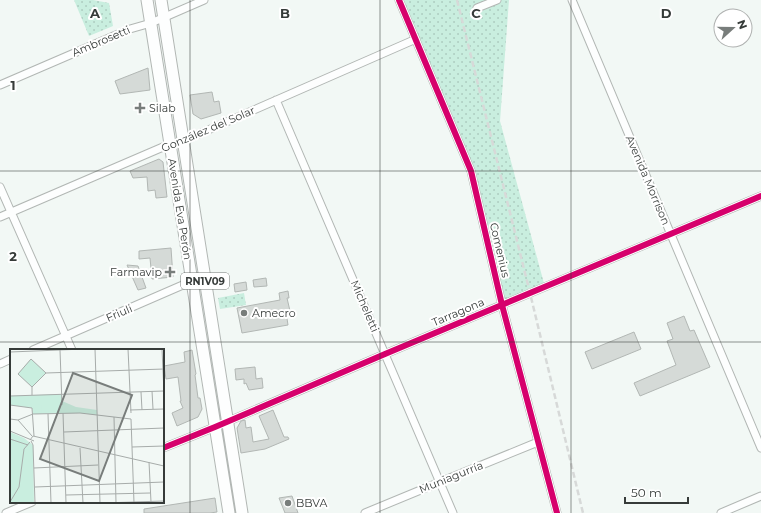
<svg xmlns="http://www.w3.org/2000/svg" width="761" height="513" font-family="Montserrat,sans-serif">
  <defs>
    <pattern id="grass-dots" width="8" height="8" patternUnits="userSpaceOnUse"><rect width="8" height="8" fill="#c9eedf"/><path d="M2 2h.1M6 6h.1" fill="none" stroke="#adcdc0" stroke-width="1.8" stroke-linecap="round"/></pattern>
  </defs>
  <rect width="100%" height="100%" fill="#f2f8f5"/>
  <path fill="url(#grass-dots)" d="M74 0H93L109 3 113 26 89 36Z
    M399 0H509L500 121 545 287 502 305 471 171Z
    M244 293 246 305 220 309 218 298Z"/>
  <path fill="#d5dad7" stroke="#b2b7b4" d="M148 68 150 90 120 94 115 81Z
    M212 92 214 102 219 101 221 113 201 119 193 114 190 95Z
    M159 159 163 162 167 197 156 198 155 190 148 191 147 177 133 178 130 171Z
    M171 248 173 277 152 279 150 258 139 259V251Z
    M127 265 138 266 146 288 138 290Z
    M266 278 267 286 254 287 253 280Z
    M246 282 247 290 235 292 234 284Z
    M288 291 289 298H287L290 311 286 312 288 325 242 333 237 308 280 300 279 293Z
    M684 316 690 331 694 330 710 367 640 396 634 383 676 365 667 341 673 339 667 323Z
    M634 332 641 349 592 369 585 352Z
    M192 350 196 374 195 375 198 398H200L202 409 198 417 177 426 172 413 183 408 180 401H181L178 377 166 379 164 366 185 362 184 352Z
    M255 367 256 379 262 378 263 388 249 390 246 383 244 384V379L236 380 235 369Z
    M273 410 284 437H288L289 439 265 449 241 453 237 428 241 421 245 420 246 428 251 427 253 442 269 439 259 416Z
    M292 496 298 513H285L279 498Z
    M215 498 217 512 210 513H144V509Z"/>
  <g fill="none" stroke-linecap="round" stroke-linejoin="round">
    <g stroke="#b2b7b4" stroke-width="9">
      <path id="minor" d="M399 0 471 171 502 305 557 513
        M572 0 761 448
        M477 8 497 0
        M0 85 130 29 151 23 204 0
        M276 100 453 513
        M0 187 72 350
        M0 217 170 144 183 141 416 39
        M33 350 192 281 204 274
        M0 364 11 359
        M163 448 215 427 385 354 761 196
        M6 513 32 502
        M365 513 440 482 538 442
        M721 513 761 496"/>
    </g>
    <g stroke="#b2b7b4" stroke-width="13">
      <path id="primary" d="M147 0 229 513
        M161 0 242 513"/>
    </g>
    <use href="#minor" stroke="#fdfefe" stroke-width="7"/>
    <use href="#primary" stroke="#fdfefe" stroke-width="11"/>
    <path stroke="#d7d9d8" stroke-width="2.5" stroke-dasharray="6 3" stroke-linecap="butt" d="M457 0 530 293 583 513"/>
    <g stroke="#fff" stroke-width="8">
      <path id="cycleway" d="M399 0 471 171 502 305 557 513
        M163 448 215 427 385 354 761 196"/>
    </g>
    <use href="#cycleway" stroke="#d6006c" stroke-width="6"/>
  </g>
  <path fill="none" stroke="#363b39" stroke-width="1" stroke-opacity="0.55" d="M190 0V513M380 0V513M571 0V513M0 171H761M0 342H761"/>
  <g fill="#787d7b" stroke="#fff" stroke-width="1.5">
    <path d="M138 102h4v4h4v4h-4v4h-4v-4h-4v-4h4z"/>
    <path d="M168 266h4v4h4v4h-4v4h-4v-4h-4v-4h4z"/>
    <circle cx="244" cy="313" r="4"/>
    <circle cx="288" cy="503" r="4"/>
  </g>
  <g text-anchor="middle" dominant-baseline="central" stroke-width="4" stroke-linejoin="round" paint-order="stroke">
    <rect fill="#fff" stroke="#727674" stroke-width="1" x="181" y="273" width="48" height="16" rx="3"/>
    <g font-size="10" font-weight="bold" fill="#363b39">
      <text x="205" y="281">RN1V09</text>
    </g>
    <g font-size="11" fill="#363b39" stroke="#fff">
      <text transform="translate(101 41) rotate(-23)">Ambrosetti</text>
      <text transform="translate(208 129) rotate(-23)">González del Solar</text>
      <text transform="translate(648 180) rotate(67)">Avenida Morrison</text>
      <text transform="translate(180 209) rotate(81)">Avenida Eva Perón</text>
      <text transform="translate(500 250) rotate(77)">Comenius</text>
      <text transform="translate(365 306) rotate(67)">Micheletti</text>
      <text transform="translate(458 312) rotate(-23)">Tarragona</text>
      <text transform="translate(119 313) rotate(-23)">Friuli</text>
      <text transform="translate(451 477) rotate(-22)">Muniagurría</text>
    </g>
    <g font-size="11" fill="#363b39" stroke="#fff" text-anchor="start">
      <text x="149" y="108">Silab</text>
      <text x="162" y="272" text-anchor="end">Farmavip</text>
      <text x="252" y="313">Amecro</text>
      <text x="296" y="503">BBVA</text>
    </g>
  </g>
  <g transform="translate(10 349)">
    <rect width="154" height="154" fill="#f2f8f5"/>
    <path d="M52 45V52L66 58 87 61V66L70 64 23 65 22 59 0 56V47Z" fill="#c9eedf"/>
    <path d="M21 10 36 24 22 38 8 25ZM0 52 32 56 31 65H25L26 57 0 55Z" fill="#c9eedf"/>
    <path d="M0 83 14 89 23 96 24 154H0Z" fill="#c9eedf"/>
    <path fill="none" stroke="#a7acaa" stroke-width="1" d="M85 0 90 154M118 0 121 64M152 0 154 44M50 1 52 56M0 3 74 0M36 24 154 20M22 38 8 25 21 10 36 24 22 38V46M142 42 143 60M131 43 132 61M0 47 154 42M0 56 22 59 24 87M120 61 154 60M53 64 56 154M38 65 41 154M104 68 106 154M0 70 8 71 23 65 70 64 121 70 124 154M8 71 22 87M0 82 24 92M54 83 154 79M0 90 18 96M20 91 23 87 154 117M21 92 23 96 25 154M122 98 154 97M70 99 73 154M139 113 141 153M24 119 88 116M25 138 154 133M56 146 140 144M0 153 9 138 14 100 20 93M92 154 154 152"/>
    <path fill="#787d7b" fill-opacity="0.15" stroke="#787d7b" stroke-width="2" d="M63 24 122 46 89 132 30 110Z"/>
    <rect width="154" height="154" fill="none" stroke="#363b39" stroke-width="2"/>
  </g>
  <g font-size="13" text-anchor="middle" font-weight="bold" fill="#363b39" stroke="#fff" stroke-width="4" stroke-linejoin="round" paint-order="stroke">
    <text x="95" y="18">A</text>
    <text x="285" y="18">B</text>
    <text x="476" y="18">C</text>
    <text x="666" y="18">D</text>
    <text x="13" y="90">1</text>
    <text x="13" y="261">2</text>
  </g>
  <g transform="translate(733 28) rotate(69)"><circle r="19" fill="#ffffff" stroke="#afb1b0"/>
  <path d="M0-3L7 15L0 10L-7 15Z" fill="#787d7b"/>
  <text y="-6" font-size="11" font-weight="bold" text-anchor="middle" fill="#363b39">N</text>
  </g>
  <path d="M625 497v6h63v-6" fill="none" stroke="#363b39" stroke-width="2"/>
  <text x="631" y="497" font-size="12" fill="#363b39" stroke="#ffffff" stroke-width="3" paint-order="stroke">50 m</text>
</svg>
